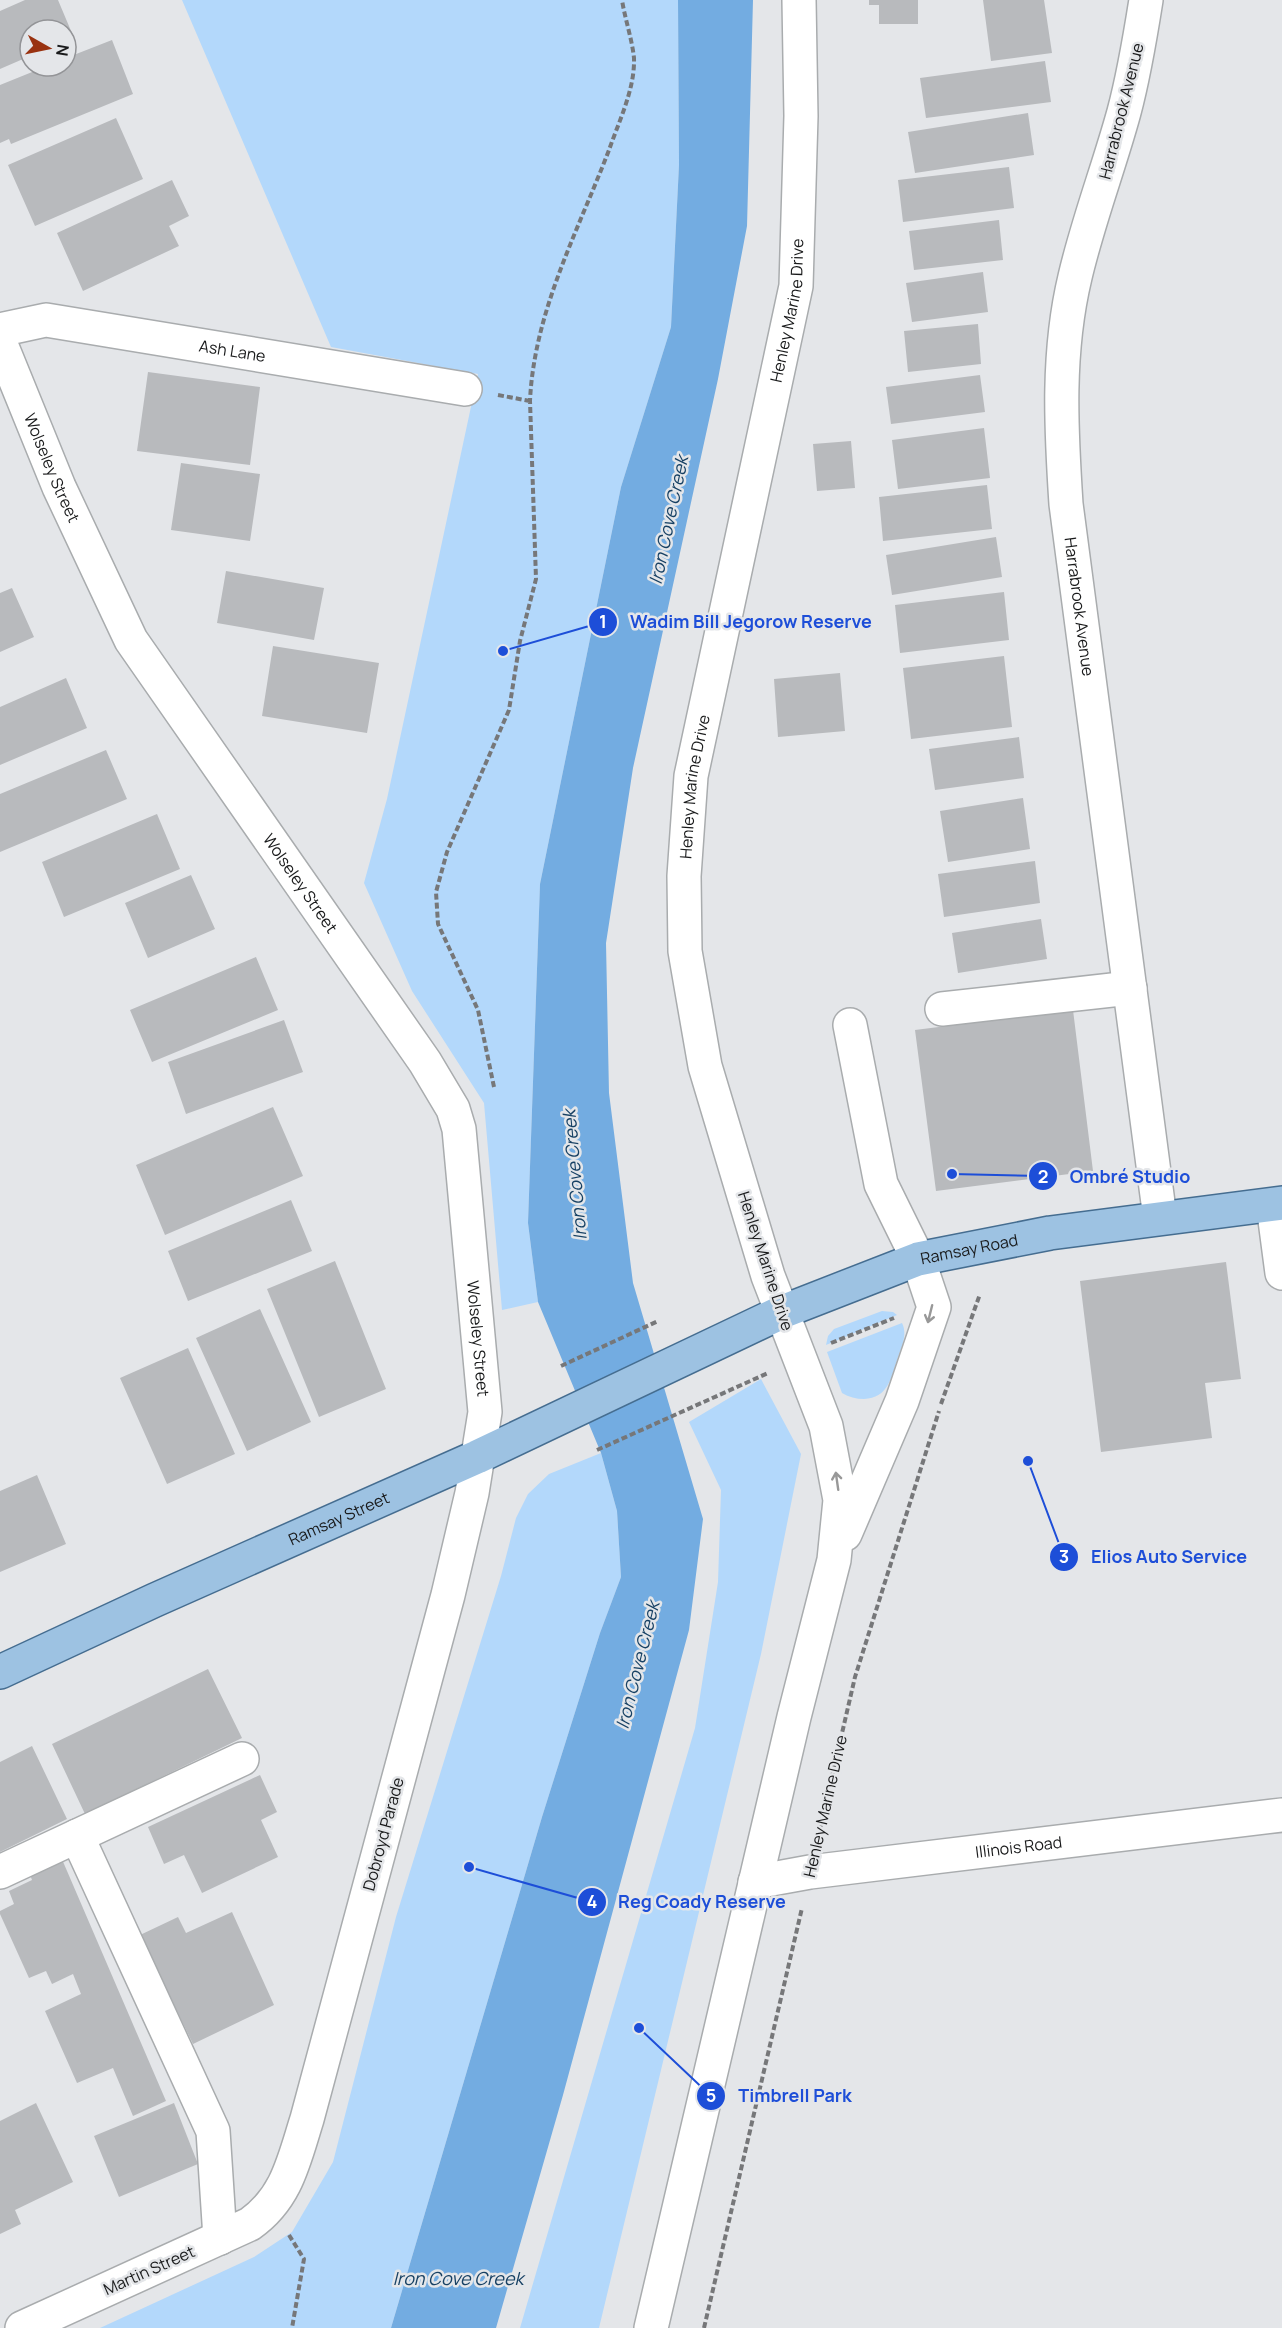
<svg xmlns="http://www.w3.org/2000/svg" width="1282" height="2328" font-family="Manrope,sans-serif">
  <rect width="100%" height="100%" fill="#e4e6e9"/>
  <path fill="#b3d8fb" d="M182 0H678L679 165 671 327 621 487 540 884 528 1223 538 1302 502 1310 484 1103 412 991 364 883 387 799 478 374 331 347Z
    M882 1311 893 1312 897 1315 826 1345 828 1336 834 1329Z
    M902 1323C908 1335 901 1348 897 1360 891 1378 888 1398 864 1399 856 1399 849 1397 842 1393L827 1352Z
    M761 1379 801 1454 761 1654 599 2328H520L695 1728 718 1582 721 1490 689 1422Z
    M601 1453 617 1511 621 1577 600 1633 542 1817 391 2328H100L254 2257 292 2232 333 2162 396 1917 501 1576 516 1518 528 1494 549 1474Z"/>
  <path fill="#73ace1" d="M678 0H753L747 226 718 379 633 768 606 943 609 1093 633 1283 703 1519 689 1630 563 2095 496 2328H391L542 1817 600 1633 621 1577 617 1511 601 1453 538 1302 528 1223 540 884 621 487 671 327 679 165Z"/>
  <path fill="#b8babd" d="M25 0H58L74 38 66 41V30H30V56L0 69V11Z
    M869 0H918V24H879V5H869Z
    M983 0H1044L1052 53 991 61Z
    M112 40 133 94 11 144 9 139 0 143V85L47 66H66V58Z
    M1045 61 1051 102 926 118 920 78Z
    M1028 113 1034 155 915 173 908 132Z
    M116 118 143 179 35 226 8 165Z
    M1009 167 1014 208 903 222 898 180Z
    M172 180 189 216 169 226 179 246 83 291 57 233Z
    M999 220 1003 260 914 270 909 231Z
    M983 272 988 312 912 322 906 283Z
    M978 324 981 364 908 372 904 331Z
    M148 372 260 387 250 465 137 451Z
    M980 375 985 412 891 424 886 387Z
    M984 428 990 478 898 489 892 440Z
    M851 441 855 488 817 491 813 444Z
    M181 463 260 474 250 541 171 530Z
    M987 485 992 529 883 541 879 497Z
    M996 537 1002 577 892 595 886 555Z
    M226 571 324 588 314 640 217 623Z
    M12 588 34 637 0 652V593Z
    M1004 592 1009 640 900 653 895 605Z
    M273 646 379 663 367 733 262 716Z
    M1004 656 1012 727 911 739 903 668Z
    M840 673 845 731 778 737 774 679Z
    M66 678 87 728 0 765V707Z
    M1019 737 1024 778 935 790 929 749Z
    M106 750 127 799 0 852V794Z
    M1023 798 1030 849 948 862 940 811Z
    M157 814 180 869 64 917 42 862Z
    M1035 861 1040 903 944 917 938 874Z
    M191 875 215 929 148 958 125 903Z
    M1041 919 1047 959 958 973 952 933Z
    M256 957 278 1010 152 1062 130 1010Z
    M1073 1010 1093 1171 936 1191 915 1030Z
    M284 1020 303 1072 186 1114 168 1062Z
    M273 1107 303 1176 165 1235 136 1165Z
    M291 1200 312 1251 188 1301 168 1251Z
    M335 1261 386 1389 319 1417 267 1289Z
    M1226 1262 1241 1379 1205 1383 1212 1438 1101 1452 1080 1281Z
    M260 1309 311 1422 247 1451 196 1338Z
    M188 1348 235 1454 167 1484 120 1378Z
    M37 1475 66 1544 0 1572V1491Z
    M208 1669 242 1738 85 1814 52 1744Z
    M32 1746 67 1819 0 1852V1762Z
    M260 1775 277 1812 261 1820 278 1857 202 1893 184 1855 164 1864 148 1827Z
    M61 1857 166 2101 133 2116 113 2068 77 2083 45 2011 81 1994 73 1974 52 1984 46 1971 29 1978 0 1914V1911L14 1904 9 1891 32 1880 29 1872Z
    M232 1912 274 2005 193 2044 140 1935 178 1917 186 1933Z
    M36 2103 73 2182 15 2210 21 2224 0 2234V2121Z
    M174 2103 198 2164 119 2197 94 2136Z"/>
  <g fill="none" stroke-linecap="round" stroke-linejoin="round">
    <g stroke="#a9acae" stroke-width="36">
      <g id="minor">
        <path id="s1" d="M1146 0C1140 38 1134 75 1124 112 1109 167 1088 221 1075 277 1057 352 1061 428 1066 504L1160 1218"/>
        <path id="s2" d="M0 330 46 320 465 389"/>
        <path id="s3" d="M0 342 59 487 131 640 425 1062 453 1109 459 1129 485 1412 472 1493 448 1595 307 2119C294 2160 287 2198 250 2224L22 2328"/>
        <path d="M942 1009 1130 988"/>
        <path d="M1273 1205 1282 1273"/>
        <path d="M845 1534 902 1401 934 1307 918 1259 881 1184 850 1025"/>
        <path d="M77 1836 213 2131 220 2238"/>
        <path d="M0 1872 242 1759"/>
        <path id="s4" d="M755 1882 810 1872 1282 1815"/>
        <path id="s5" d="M651 2328 794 1717 834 1560 840 1500 826 1426 768 1276 705 1066 685 951 684 876 691 776 796 286 801 116 799 0"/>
      </g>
    </g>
    <g stroke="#456d90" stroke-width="36">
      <g id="major">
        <path id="s6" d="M0 1672 155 1600 477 1457 782 1312 918 1259 1050 1233 1282 1203"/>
      </g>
    </g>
    <path stroke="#767779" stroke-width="4" stroke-dasharray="6 3" stroke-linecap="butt" d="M498 395 530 401
      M494 1087 478 1010 438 924 436 892 447 852 509 710 520 641 536 579 530 401C534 312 578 231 609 150 619 121 635 89 634 58 632 39 625 19 622 0
      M831 1343 894 1318
      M561 1366 658 1321
      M941 1404 980 1294
      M597 1450 768 1373
      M818 1837 855 1677 939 1411
      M289 2235 304 2259 292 2328
      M704 2328 802 1908"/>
    <use href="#minor" stroke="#fff" stroke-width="33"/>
    <use href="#major" stroke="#9dc2e2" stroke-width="33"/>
  </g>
  <defs><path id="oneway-shaft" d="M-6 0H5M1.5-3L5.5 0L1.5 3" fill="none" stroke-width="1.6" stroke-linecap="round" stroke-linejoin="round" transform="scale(1.5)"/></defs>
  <g stroke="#989898">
    <use href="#oneway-shaft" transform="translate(930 1314) rotate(104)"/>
    <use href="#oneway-shaft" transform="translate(837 1481) rotate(-98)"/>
  </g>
  <g text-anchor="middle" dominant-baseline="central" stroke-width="5" stroke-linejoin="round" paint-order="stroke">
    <g font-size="16" fill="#191a1b" stroke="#e4e6e9">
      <text transform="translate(1121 111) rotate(-76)">Harrabrook Avenue</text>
      <text stroke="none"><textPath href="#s5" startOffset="2073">Henley Marine Drive</textPath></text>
      <text stroke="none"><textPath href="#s2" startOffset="236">Ash Lane</textPath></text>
      <text stroke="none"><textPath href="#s3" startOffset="136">Wolseley Street</textPath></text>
      <text stroke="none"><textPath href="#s1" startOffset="618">Harrabrook Avenue</textPath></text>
      <text stroke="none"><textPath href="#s5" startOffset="1587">Henley Marine Drive</textPath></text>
      <text stroke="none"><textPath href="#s3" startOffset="622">Wolseley Street</textPath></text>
      <text stroke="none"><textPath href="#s6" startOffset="1059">Ramsay Road</textPath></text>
      <text transform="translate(766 1261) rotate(72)">Henley Marine Drive</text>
      <text stroke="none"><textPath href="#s3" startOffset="1126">Wolseley Street</textPath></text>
      <text stroke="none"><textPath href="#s6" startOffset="372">Ramsay Street</textPath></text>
      <text transform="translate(825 1806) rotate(-77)">Henley Marine Drive</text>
      <text transform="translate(383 1834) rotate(-75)">Dobroyd Parade</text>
      <text stroke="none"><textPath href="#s4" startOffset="266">Illinois Road</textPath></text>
      <text transform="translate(149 2270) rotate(-24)">Martin Street</text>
    </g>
    <g font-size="18" font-style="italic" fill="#174164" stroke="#e4e6e9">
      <text transform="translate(668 520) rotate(-78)">Iron Cove Creek</text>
      <text transform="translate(574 1175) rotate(-95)">Iron Cove Creek</text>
      <text transform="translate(637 1665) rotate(-76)">Iron Cove Creek</text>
      <text x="458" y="2278">Iron Cove Creek</text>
    </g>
  </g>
  <path fill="none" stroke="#1d4ed8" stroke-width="2" d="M503 651L603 622M952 1174L1043 1176M1028 1461L1064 1557M469 1867L592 1902M639 2028L711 2096"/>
  <g fill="#1d4ed8" stroke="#e4e6e9" stroke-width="2">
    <circle cx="503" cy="651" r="6"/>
    <circle cx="952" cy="1174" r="6"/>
    <circle cx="1028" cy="1461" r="6"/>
    <circle cx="469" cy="1867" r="6"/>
    <circle cx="639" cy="2028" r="6"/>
    <circle cx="603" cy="622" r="15"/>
    <circle cx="1043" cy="1176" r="15"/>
    <circle cx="1064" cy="1557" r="15"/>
    <circle cx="592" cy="1902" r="15"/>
    <circle cx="711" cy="2096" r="15"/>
  </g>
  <g font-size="18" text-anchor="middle" font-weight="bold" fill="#fff">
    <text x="603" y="628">1</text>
    <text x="1043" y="1183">2</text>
    <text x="1064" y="1563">3</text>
    <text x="592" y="1908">4</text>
    <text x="711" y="2102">5</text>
  </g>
  <g font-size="18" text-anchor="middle" font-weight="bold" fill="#1d4ed8" stroke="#e4e6e9" stroke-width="5" stroke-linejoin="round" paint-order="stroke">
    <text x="751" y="628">Wadim Bill Jegorow Reserve</text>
    <text x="1130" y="1183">Ombré Studio</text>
    <text x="1169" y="1563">Elios Auto Service</text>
    <text x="702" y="1908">Reg Coady Reserve</text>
    <text x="795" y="2102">Timbrell Park</text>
  </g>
  <g transform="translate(48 48) rotate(99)"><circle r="28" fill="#e4e6e9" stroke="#939497" stroke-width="1.5"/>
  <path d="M0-4.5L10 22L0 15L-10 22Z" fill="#993210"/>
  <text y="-9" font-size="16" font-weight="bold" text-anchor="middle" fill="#191a1b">N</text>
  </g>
</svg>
